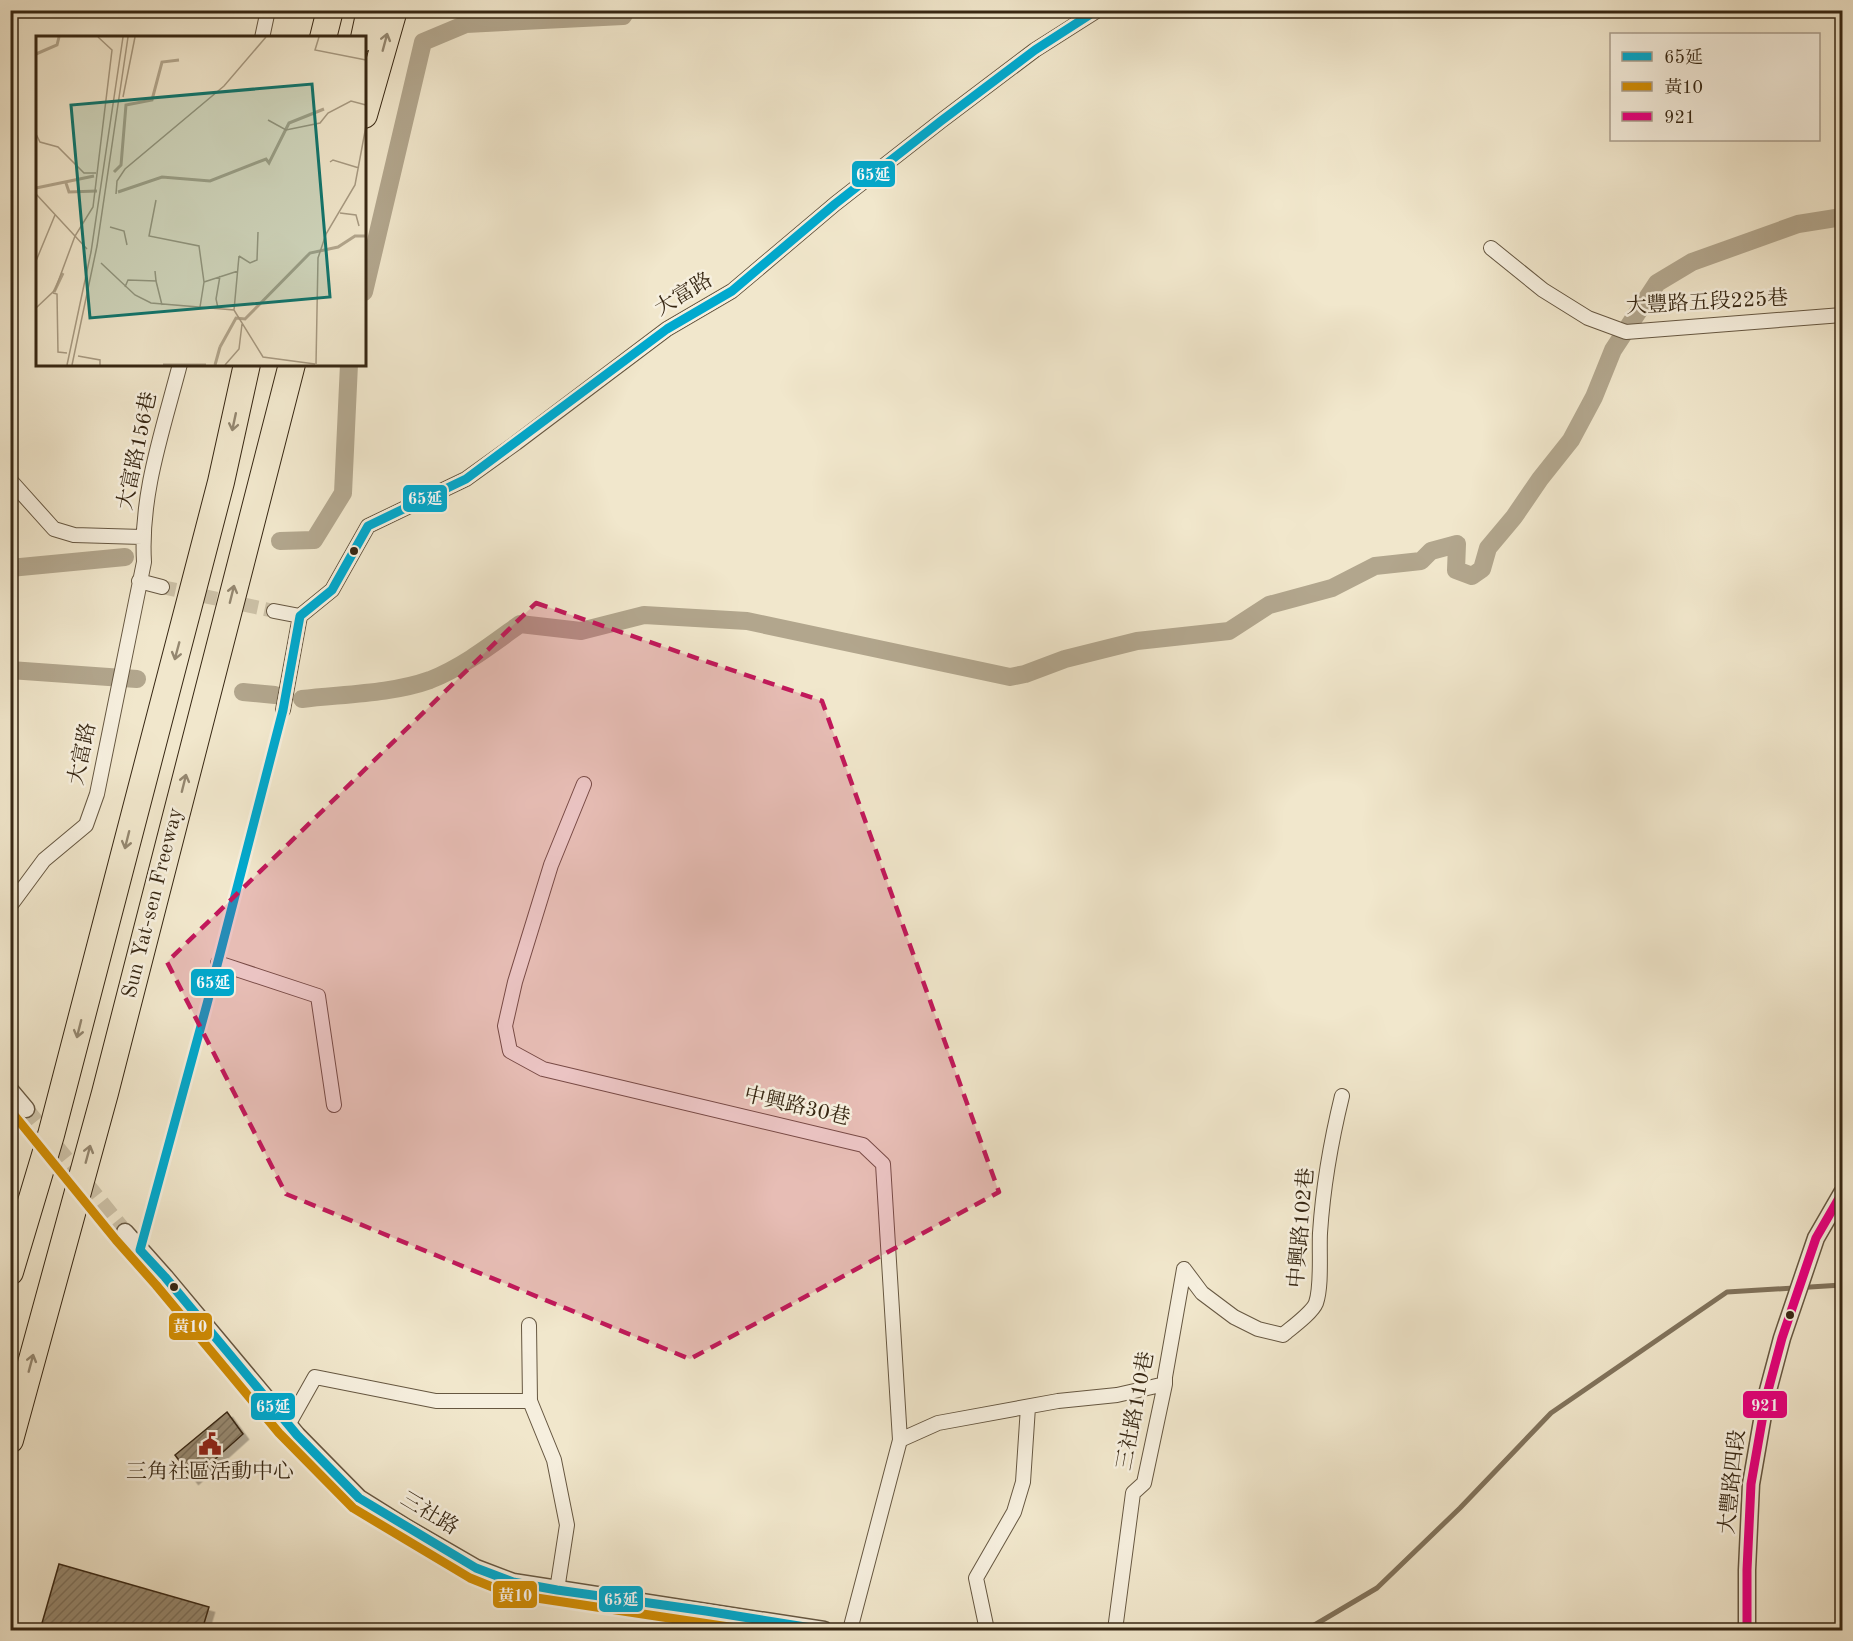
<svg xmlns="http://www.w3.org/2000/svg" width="1853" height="1641" font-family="'Old Standard TT','Noto Serif TC',serif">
  <defs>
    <pattern id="building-hatch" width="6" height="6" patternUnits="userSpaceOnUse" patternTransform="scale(1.5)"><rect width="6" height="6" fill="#988b73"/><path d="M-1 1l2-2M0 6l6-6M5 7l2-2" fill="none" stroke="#7d725d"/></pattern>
    <filter id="shadow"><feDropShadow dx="5.5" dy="5.5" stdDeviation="0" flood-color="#0004"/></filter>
  </defs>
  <rect width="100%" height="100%" fill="#f1e7cc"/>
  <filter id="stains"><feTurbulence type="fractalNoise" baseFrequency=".00333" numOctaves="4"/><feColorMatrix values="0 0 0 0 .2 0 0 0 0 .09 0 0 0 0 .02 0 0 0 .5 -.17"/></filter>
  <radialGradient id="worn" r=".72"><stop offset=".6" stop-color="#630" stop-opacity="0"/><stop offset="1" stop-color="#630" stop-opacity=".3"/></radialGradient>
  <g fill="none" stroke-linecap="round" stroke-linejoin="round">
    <path stroke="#81735c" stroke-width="5" d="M1306 1630 1377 1588 1460 1508 1551 1413 1727 1292 1842 1285"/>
    <path stroke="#b2a68d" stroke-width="18" d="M364 292 423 42 466 24 623 16 627 10
      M280 541 314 540 343 493 349 364
      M10 568 125 557
      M10 670 137 679
      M243 692 275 695
      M302 699C343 694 391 694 430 680 463 667 491 645 520 624L581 631 644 615 747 621 1010 677 1025 674 1065 659 1137 641 1229 631 1269 605 1332 588 1375 566 1421 561 1431 551 1457 544 1456 570 1472 576 1482 569 1488 548 1514 517 1540 479 1571 440 1594 397 1613 350 1657 283 1692 262 1798 224 1842 217"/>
  </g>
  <path fill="url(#building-hatch)" stroke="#372713" stroke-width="1.5" filter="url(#shadow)" d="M227 1412 243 1434 193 1479 175 1455Z
    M59 1564 209 1607 202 1630H40Z"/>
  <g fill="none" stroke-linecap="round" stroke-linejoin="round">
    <path stroke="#ccc1a7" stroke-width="14" stroke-dasharray="14 7" stroke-linecap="butt" d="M162 587 274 611"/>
    <path stroke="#ccc1a7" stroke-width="16" stroke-dasharray="16 8" stroke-linecap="butt" d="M26 1109 125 1232"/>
    <g stroke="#665741" stroke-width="16">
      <path id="minor" d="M262 38 268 10
        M1491 248 1543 290 1588 318 1626 332 1842 315
        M10 480 54 529 74 535 142 537
        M139 581 162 587
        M274 611 300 616
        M283 710 300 616 332 590 368 526 466 479 516 443 667 329 732 291 835 204 941 121 1035 50 1098 10
        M584 784 551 865 515 982 505 1026 510 1051 543 1069 863 1145 883 1164 900 1440 850 1630
        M10 906 44 860 86 825 97 794 144 562C140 494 163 430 180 364
        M218 963 318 996 334 1105
        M1184 1269 1202 1293 1234 1317 1258 1329 1283 1335C1291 1328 1312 1313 1316 1303 1322 1286 1319 1253 1320 1233 1323 1187 1331 1141 1342 1096
        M530 1401 554 1460 567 1525 557 1590
        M288 1425 315 1377 436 1401H530L529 1325
        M900 1440 938 1423 1058 1401 1117 1395 1165 1384
        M987 1630 976 1578 1014 1512 1023 1482 1028 1407
        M1115 1630 1133 1493 1144 1483 1165 1384V1377L1184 1269"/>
    </g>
    <g stroke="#665741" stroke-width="19">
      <path id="tertiary" d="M10 1090 26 1109
        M125 1232 165 1277 297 1435 359 1498 407 1528 476 1568 513 1582 824 1630
        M1747 1630V1570L1751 1484 1766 1398 1782 1338 1816 1238 1842 1193"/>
    </g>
    <g stroke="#372713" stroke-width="28">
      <path id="motorway" d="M323 38 330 10
        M364 38 370 10
        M364 115 394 10
        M10 1272 51 1135 221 482 247 364
        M10 1440 105 1093 292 364"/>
    </g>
    <use href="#minor" stroke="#f6efde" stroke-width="14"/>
    <use href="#tertiary" stroke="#f6efde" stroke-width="16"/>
    <use href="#motorway" stroke="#f1e7cc" stroke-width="26"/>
    <g stroke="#f6efde" stroke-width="14">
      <path id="bus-1" d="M140 1250 207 1004 283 710 300 616 332 590 368 526 466 479 667 329 732 291 835 204 941 121 1035 50 1097 10
        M140 1250 165 1277 297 1435 359 1498 476 1568 513 1582 557 1590 706 1611 824 1630"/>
    </g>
    <g stroke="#f6efde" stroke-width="14">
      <path id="bus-2" d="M10 1110 116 1240 156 1285 279 1433 353 1508 470 1578 510 1594 749 1630"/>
    </g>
    <g stroke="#f6efde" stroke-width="14">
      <path id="bus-3" d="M1747 1630V1570L1751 1484 1766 1398 1782 1338 1816 1238 1842 1193"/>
    </g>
    <use href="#bus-1" stroke="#00a9ce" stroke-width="9"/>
    <use href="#bus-2" stroke="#d18d04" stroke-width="9"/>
    <use href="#bus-3" stroke="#e5007d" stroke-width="9"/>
  </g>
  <defs><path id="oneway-shaft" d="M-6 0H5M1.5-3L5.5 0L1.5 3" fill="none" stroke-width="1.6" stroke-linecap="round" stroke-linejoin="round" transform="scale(1.5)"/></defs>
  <g stroke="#948770">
    <use href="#oneway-shaft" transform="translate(385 42) rotate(-75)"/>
    <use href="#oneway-shaft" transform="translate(234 422) rotate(102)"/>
    <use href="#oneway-shaft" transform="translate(232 594) rotate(-76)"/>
    <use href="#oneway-shaft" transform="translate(177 651) rotate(105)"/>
    <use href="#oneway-shaft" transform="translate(184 783) rotate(-76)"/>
    <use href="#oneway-shaft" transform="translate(127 840) rotate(104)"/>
    <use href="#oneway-shaft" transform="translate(79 1029) rotate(104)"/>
    <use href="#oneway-shaft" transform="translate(88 1154) rotate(-75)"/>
    <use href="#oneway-shaft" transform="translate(31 1363) rotate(-75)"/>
  </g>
  <path fill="#c2185b" fill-opacity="0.2" stroke="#c2185b" stroke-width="4.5" stroke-dasharray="12 8" stroke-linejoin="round" d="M536 603 822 701 999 1192 690 1359 286 1194 167 962Z"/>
  <defs>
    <g id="civic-bare" transform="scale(1.8)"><path d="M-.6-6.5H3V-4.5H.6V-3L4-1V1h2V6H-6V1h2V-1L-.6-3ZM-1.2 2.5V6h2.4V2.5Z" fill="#8f2418" stroke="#f6efde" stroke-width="2.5" paint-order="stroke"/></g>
  </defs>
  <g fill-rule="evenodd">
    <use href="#civic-bare" x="210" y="1444"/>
  </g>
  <g fill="#372713" stroke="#f6efde" stroke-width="2">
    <circle cx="354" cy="551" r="5"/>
    <circle cx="174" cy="1287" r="5"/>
    <circle cx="1790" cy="1315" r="5"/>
  </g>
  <g text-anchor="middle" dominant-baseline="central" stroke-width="5" stroke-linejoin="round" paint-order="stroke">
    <g font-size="21" fill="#372713" stroke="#f6efde">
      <text transform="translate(684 295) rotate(-31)">大富路</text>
      <text transform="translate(1707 303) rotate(-3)">大豐路五段225巷</text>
      <text transform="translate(138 451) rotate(-78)">大富路156巷</text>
      <text transform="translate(83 754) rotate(-78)">大富路</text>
      <text transform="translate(153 903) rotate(-76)">Sun Yat-sen Freeway</text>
      <text transform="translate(797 1107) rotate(13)">中興路30巷</text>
      <text transform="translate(1302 1228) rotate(-85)">中興路102巷</text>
      <text transform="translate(1136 1411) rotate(-79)">三社路110巷</text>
      <text transform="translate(1733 1482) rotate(-84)">大豐路四段</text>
      <text transform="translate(429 1514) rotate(31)">三社路</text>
    </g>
    <g font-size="21" fill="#372713" stroke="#f6efde">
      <text x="210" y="1472">三角社區活動中心</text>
    </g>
  </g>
  <g transform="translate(36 36)">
    <rect width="330" height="330" fill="#f1e7cc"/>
    <path fill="none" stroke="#b2a68d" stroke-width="3" d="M0 18 21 9 23 1M78 136 85 129 90 69 116 64 126 26 143 24M30 147 33 156 61 155M0 152 58 140M82 156 126 141 174 145 230 123 233 127 253 87 288 73M18 256 27 237M184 311 200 282 209 283 274 217 302 211 319 200H330M127 329H170M179 329 184 311"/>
    <path fill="none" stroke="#a79a82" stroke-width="1.5" d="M283 1 279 14 330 24M87 61 99 1M232 84 250 94 284 87 292 77 315 65 330 69M0 98 4 106 22 111 48 137H60M294 126 297 124 323 132M0 158 51 213M80 158 81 145 89 133 188 50 230 1M120 164 113 200 163 210 168 246 164 271M304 177 320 179 323 190M74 191 88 195 91 209M203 220 214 227 221 224 222 196M0 225 19 179M65 227 99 259 115 267 198 274 227 321 279 328M120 245 126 269M168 246 202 235M89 251 92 244 120 245 119 235M17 257 21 258 22 316 31 317M0 272 19 254 39 200 57 171 76 14 62 1M182 272 180 263 184 240M198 274 203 220M42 320 64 324V329M280 328 282 222 290 198 319 149 330 90M31 329 55 216 87 1M36 329 61 210 92 1M189 329 203 313 206 288"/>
    <path fill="#0f766e" fill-opacity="0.15" stroke="#0f766e" stroke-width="3" d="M276 48 294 261 54 282 35 69Z"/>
    <rect width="330" height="330" fill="none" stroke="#372713" stroke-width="3"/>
  </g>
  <g stroke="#f6efde" stroke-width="2">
    <rect x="851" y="160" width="45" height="28" rx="6" fill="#00a9ce"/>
    <rect x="402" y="484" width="46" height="29" rx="6" fill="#00a9ce"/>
    <rect x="190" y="968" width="45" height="29" rx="6" fill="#00a9ce"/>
    <rect x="168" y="1312" width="45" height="29" rx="6" fill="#d18d04"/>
    <rect x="1742" y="1390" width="46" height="29" rx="6" fill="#e5007d"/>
    <rect x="250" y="1392" width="46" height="29" rx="6" fill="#00a9ce"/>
    <rect x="492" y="1580" width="46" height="29" rx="6" fill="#d18d04"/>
    <rect x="598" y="1585" width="46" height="28" rx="6" fill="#00a9ce"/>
  </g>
  <g font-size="16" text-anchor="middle" font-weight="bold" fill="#fff">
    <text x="873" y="180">65延</text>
    <text x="425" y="504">65延</text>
    <text x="213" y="988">65延</text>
    <text x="190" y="1332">黃10</text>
    <text x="1765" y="1411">921</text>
    <text x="273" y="1412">65延</text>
    <text x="515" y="1601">黃10</text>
    <text x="621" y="1605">65延</text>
  </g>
  <rect width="1853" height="1641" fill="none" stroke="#f1e7cc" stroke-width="36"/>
  <rect x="12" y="12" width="1829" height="1617" fill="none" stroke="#372713" stroke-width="3"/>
  <rect x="18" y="18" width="1817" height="1605" fill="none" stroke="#372713" stroke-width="1.5"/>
  <rect x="1610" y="33" width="210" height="108" fill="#f6efde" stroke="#aa9f8d" stroke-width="1.5"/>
  <rect x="1622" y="52" width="30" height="9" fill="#00a9ce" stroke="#aa9f8d" stroke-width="1.5"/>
  <text x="1664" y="63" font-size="18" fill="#372713">65延</text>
  <rect x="1622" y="82" width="30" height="9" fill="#d18d04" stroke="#aa9f8d" stroke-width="1.5"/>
  <text x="1664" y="93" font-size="18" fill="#372713">黃10</text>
  <rect x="1622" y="112" width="30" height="9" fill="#e5007d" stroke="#aa9f8d" stroke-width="1.5"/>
  <text x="1664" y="123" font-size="18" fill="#372713">921</text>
  <rect width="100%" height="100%" filter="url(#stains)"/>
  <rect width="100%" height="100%" fill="url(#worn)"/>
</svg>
